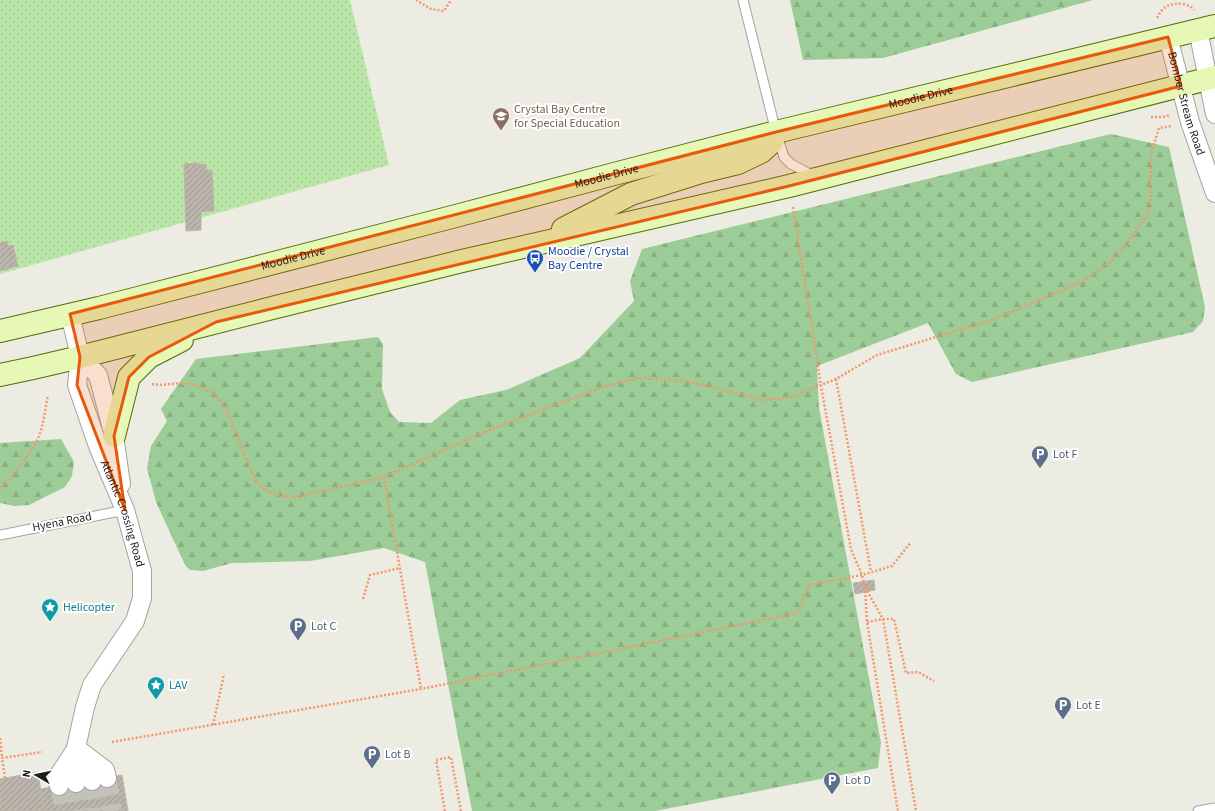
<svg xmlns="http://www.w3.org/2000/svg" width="1215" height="811" font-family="'Source Sans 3',sans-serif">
  <defs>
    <pattern id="grass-dots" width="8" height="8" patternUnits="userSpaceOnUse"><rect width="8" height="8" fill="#bae7a8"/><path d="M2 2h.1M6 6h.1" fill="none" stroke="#9fc690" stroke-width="1.8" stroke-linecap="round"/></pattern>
    <pattern id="forest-firs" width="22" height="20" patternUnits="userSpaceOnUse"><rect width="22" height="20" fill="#9ccc97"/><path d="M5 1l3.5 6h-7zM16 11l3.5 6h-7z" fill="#86af82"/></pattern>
    <pattern id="building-hatch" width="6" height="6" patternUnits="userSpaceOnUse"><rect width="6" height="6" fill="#bab4ab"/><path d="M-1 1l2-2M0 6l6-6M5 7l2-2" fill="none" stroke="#9f9a93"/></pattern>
  </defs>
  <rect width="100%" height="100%" fill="#edece2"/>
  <path fill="url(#grass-dots)" d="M0 0H350L389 165 0 274Z"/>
  <path fill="url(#forest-firs)" d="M790 0H1093L883 58 803 60Z
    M1111 134 1169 147 1205 307 1203 321 1193 332 972 382 956 374 928 323 817 366 819 408 881 743 878 768 655 811H472L425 562 384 548 310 561 232 563 203 571 190 570 185 565 156 502 147 468 151 446 167 421 161 409 196 359 378 337 383 344 382 389 390 412 399 422 431 423 460 400 506 390 580 358 634 301 630 281 642 249Z
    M61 439 74 462 72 476 65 487 29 505 14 506 0 503V443Z"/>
  <path fill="url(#building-hatch)" stroke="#beb5a5" d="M199 163V165L206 164V170H212L214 211 201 212V230L186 231 184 164Z
    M7 241 8 246 13 245 18 266 0 271V243Z
    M874 580 875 590 855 594 853 583Z
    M38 772 44 811H0V779Z
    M122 775 128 811H44L40 789Z"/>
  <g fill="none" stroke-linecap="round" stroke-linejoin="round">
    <path stroke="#c3c2ba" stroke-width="18" stroke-dasharray="18 9" stroke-linecap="butt" d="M107 778 113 811
      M92 781 97 811
      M76 783 81 811
      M59 786 64 811"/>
    <g stroke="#a3a3a3" stroke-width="11">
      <path id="lane" d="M743 0 776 132 784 157 791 164 808 173 816 174
        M0 535 125 510
        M1198 811 1215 808"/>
    </g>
    <g stroke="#a3a3a3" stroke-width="20">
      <g id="street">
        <path d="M1198 30 1215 114"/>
        <path id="s1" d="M1168 37 1190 122 1215 193"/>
        <path id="s2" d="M70 314 80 357 77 385 98 446 125 510 142 571V598L135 621 92 685 85 707 76 748 75 776 76 783"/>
        <path d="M80 357 98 375 114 436 121 484"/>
        <path d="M76 748 105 770 107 778"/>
        <path d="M78 752 89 772 92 781"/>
        <path d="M59 786 57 778 76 749"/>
      </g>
    </g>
    <g stroke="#4e6e08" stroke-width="24">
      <g id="secondary">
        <path d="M563 229 631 194 701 172 738 163 761 152 771 143 776 132"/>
        <path id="s3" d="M0 331 99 308 452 217 614 174 776 132 1215 26"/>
        <path d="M0 375 33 368 80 357 280 306 462 261 789 186 1215 77"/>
        <path d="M114 436 129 377 149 357 182 340"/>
      </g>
    </g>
    <path stroke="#f5966b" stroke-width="2.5" stroke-dasharray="2 2" stroke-linecap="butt" d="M416 0 431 9 444 11 451 0
      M1157 18C1163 6 1169 3 1183 4 1187 5 1191 6 1194 10
      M1151 117H1163L1170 115
      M793 207 821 386 851 549 862 575 865 587 883 619 916 811
      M836 379 871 572
      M152 384C167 387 180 380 194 385 202 387 213 392 218 398 227 408 231 422 236 434 242 450 249 466 256 482L265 490 282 496 297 497 384 477 487 431 600 388 638 378 685 381 765 400 792 397 836 379 877 355 995 319 1084 281 1109 263 1127 244 1146 217 1151 197 1150 183 1152 150 1159 128 1172 126
      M384 477 421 689
      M0 489C11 478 34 450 39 436 44 423 45 409 48 395
      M865 587 867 622 898 811
      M363 599 370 575 400 568
      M867 622 883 619H894L906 673 918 672 934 681
      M213 725 224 674
      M0 738 2 758
      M112 742 421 689 798 613 809 585 862 575 892 566 911 542
      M5 778 2 758 42 752
      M445 811 436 760 451 757 461 811"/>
    <use href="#lane" stroke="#fff" stroke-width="9"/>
    <use href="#street" stroke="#fff" stroke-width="18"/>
    <use href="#secondary" stroke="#e6f7b6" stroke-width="22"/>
  </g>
  <path fill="#e8590c" fill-opacity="0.2" stroke="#e8590c" stroke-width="3" stroke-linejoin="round" d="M1168 37 1181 86 789 186 216 322 149 357 129 377 114 436 125 510 77 385 80 357 70 314 776 132Z"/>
  <defs>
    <g id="school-pin" transform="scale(0.9)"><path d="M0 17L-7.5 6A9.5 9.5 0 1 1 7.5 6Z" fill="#8d6e63" stroke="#fff"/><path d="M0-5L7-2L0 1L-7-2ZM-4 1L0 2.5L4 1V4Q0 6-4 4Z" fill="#fff"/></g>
    <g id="bus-pin" transform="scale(0.9)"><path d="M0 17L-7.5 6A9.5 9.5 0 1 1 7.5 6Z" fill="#1a4fb4" stroke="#fff"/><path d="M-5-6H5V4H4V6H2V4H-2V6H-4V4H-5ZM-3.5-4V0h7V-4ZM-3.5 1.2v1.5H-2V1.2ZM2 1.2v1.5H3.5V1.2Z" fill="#fff"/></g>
    <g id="parking-pin" transform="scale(0.9)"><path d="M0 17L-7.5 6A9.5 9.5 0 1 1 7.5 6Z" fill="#5c6f8a" stroke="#fff"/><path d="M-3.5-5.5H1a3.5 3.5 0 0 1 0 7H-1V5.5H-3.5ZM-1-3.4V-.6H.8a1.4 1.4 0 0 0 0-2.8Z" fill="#fff"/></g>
    <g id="sight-pin" transform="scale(0.9)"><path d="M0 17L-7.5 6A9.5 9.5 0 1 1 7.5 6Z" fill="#0f9aa8" stroke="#fff"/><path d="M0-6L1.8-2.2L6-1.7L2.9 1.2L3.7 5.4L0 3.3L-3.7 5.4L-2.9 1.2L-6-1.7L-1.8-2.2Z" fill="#fff"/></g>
  </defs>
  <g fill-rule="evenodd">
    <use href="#school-pin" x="501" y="116"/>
    <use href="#bus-pin" x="535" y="258"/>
    <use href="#parking-pin" x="1040" y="454"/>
    <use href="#sight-pin" x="50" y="607"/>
    <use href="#parking-pin" x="298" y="626"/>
    <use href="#sight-pin" x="156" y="685"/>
    <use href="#parking-pin" x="1063" y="705"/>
    <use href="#parking-pin" x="372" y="754"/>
    <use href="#parking-pin" x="832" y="780"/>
  </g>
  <g text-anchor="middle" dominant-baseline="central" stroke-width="4" stroke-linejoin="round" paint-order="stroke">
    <g font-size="12" fill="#1c1c1c" stroke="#fff">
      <text stroke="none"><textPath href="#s3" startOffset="950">Moodie Drive</textPath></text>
      <text stroke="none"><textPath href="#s1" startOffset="69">Bomber Stream Road</textPath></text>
      <text stroke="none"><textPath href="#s3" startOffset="626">Moodie Drive</textPath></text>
      <text stroke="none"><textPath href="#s3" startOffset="302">Moodie Drive</textPath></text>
      <text stroke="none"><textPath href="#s2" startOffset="209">Atlantic Crossing Road</textPath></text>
      <text transform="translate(62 522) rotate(-11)">Hyena Road</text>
    </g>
    <g font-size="12" fill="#785e54" stroke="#fff" text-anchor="start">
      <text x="514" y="109">Crystal Bay Centre<tspan x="514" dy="14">for Special Education</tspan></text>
    </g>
    <g font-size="12" fill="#164399" stroke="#fff" text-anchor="start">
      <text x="548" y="251">Moodie / Crystal<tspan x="548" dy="14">Bay Centre</tspan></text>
    </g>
    <g font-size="12" fill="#4e5e75" stroke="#fff" text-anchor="start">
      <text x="1053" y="454">Lot F</text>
      <text x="311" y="626">Lot C</text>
      <text x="1076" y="705">Lot E</text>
      <text x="385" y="754">Lot B</text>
      <text x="845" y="780">Lot D</text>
    </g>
    <g font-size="12" fill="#0d838f" stroke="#fff" text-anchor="start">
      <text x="63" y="607">Helicopter</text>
      <text x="169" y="685">LAV</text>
    </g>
  </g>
  <g transform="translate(36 775) rotate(279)" stroke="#ffffff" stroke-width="3" paint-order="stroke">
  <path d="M0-3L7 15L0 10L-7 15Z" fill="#1c1c1c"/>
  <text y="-6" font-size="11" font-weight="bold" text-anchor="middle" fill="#1c1c1c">N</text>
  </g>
</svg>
